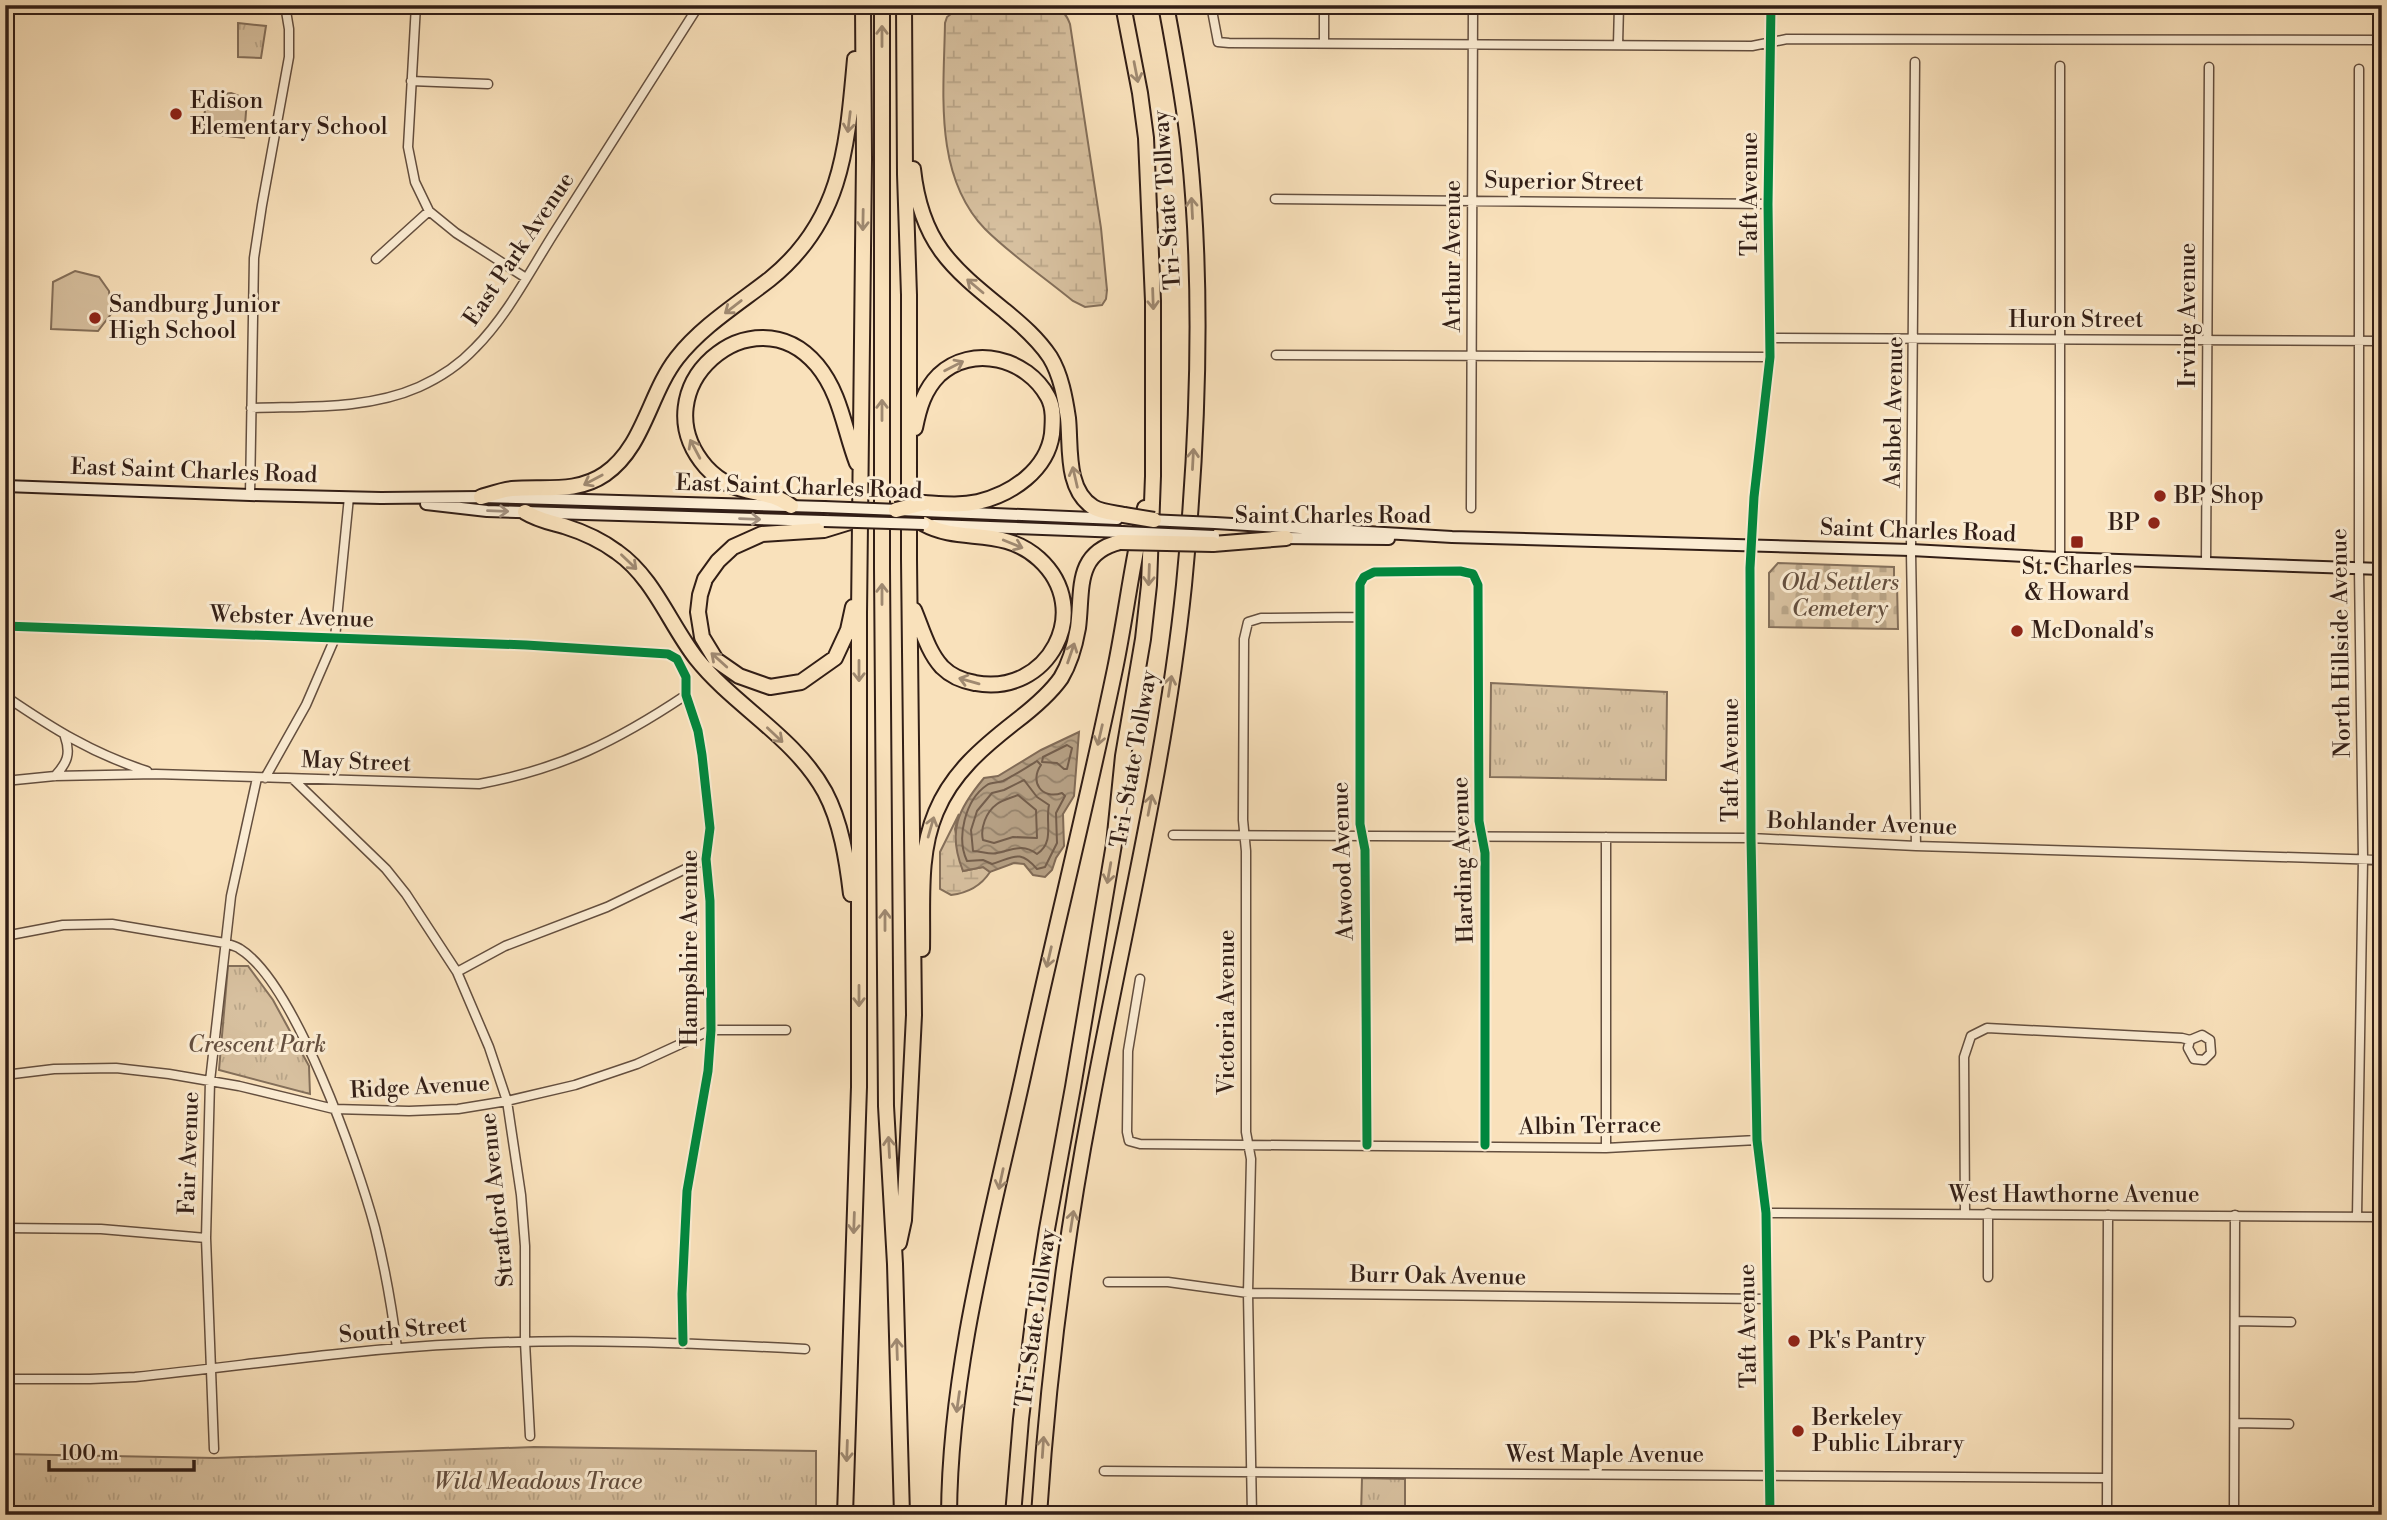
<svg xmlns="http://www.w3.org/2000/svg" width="2387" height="1520" font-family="'Libre Bodoni',serif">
  <defs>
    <pattern id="wetland-marsh" width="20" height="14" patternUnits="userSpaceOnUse" patternTransform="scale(1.75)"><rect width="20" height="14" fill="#d7c09f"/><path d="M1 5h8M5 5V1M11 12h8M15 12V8" fill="none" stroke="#b9a588"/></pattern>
    <pattern id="cemetery-stones" width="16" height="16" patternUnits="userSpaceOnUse" patternTransform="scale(1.75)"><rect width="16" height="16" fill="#d7c09f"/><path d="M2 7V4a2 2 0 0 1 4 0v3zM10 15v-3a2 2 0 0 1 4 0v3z" fill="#b9a588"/></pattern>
    <pattern id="park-tufts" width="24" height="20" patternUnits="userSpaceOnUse" patternTransform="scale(1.75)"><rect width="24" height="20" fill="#d7c09f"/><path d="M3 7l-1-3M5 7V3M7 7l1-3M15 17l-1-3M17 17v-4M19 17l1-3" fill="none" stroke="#b9a588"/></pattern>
    <pattern id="water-waves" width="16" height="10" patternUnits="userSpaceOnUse" patternTransform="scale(1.75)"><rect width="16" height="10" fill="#b59f83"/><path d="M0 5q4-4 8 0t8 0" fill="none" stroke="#94816a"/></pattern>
  </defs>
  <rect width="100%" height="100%" fill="#f9e1bb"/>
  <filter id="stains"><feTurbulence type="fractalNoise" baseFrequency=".00286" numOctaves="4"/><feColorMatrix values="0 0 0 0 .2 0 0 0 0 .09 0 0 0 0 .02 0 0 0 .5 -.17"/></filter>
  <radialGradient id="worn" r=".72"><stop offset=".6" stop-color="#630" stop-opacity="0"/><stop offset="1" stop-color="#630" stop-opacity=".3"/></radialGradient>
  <path fill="#d7c09f" stroke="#846f5a" stroke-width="2" d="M231 93 247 99 244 138 210 134 203 122 206 105 215 95Z
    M75 271 99 277 109 291 111 314 98 331 51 329 53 282Z"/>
  <path fill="url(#wetland-marsh)" stroke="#846f5a" stroke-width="2" d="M959 8 1055 9C1064 11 1067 16 1070 24L1101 228 1107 290 1106 299 1102 305 1085 307 1073 301C1044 277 1011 255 985 229 933 175 944 91 945 23L947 17Z
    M959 814 955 829 963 871 983 867 990 872C981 886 968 893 951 895L940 889V852Z"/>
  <path fill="url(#cemetery-stones)" stroke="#846f5a" stroke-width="2" d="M1778 563 1894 567V576L1897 584 1898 629 1769 627V573Z"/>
  <path fill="url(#park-tufts)" stroke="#846f5a" stroke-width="2" d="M238 23 266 26 261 58 238 57Z
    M1491 683 1667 692 1666 780 1490 777Z
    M228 966H248L273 1000 309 1066 310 1094 219 1070Z
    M534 1447 816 1451V1515H5V1454L215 1458Z
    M1362 1478 1405 1479V1515H1361Z"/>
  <path fill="url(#water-waves)" stroke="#816b57" stroke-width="2" d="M1079 732 1074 796 1063 814 1064 846 1056 858 1052 870 1045 877 1033 875 1024 864 1014 863 990 872 983 867 963 871C947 831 958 809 984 778L998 776 1041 750Z"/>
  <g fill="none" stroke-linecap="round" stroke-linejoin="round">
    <path stroke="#745e4c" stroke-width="2" d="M1067 745 1072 748 1067 769H1064L1057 763 1042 762 1043 757Z
      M1037 761 1041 765C1029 782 1042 800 1062 793L1065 796 1056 813 1057 843 1045 867 1037 869C1020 849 1014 857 992 864L983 860 967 861C956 838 965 800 987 785 991 782 998 783 1003 781 1015 775 1026 768 1037 761Z
      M1024 780 1037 797 1049 805C1045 823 1055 842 1037 854 1022 843 1013 850 997 853 991 855 980 851 973 851L971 830 977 811 992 793 1004 790Z
      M1018 795 1036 810 1037 838 1013 837 994 843 983 840C980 828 986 812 997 804 1002 800 1011 798 1018 795Z"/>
    <path stroke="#816b57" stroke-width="2.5" d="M1017 9V5"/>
    <g stroke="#644f3f" stroke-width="11">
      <path id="minor" d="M416 5 408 147 415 182 429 211 456 233 526 278
        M1211 5 1218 42 1229 43 1752 46 1787 39 2382 40
        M1324 43V5
        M1618 45 1619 5
        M1915 62 1911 552 1916 846
        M2060 66V558
        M411 81 488 84
        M1275 199 1768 204
        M376 259 429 211
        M1770 338 2382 341
        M1276 355 1770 357
        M251 408C306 406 367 410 419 387 439 378 460 364 475 348 508 315 531 269 556 230 604 155 651 80 699 5
        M250 495 254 258 262 205 289 57V29L285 5
        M1471 508 1473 5
        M2206 563 2209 67
        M5 626 526 645 668 654 677 659 686 677V695L698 731 702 755 710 828 706 859 710 901 711 1030 708 1071 687 1191 682 1294 683 1342
        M5 696C52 728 93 754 147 771
        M55 776C67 763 71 754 65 737
        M265 778 306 705 335 638 349 497
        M293 779 386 869 406 894 457 972 489 1047 507 1101 521 1195 525 1246V1342L530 1436
        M5 781 55 776 156 774 479 784C561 769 617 741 686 695
        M1173 835 1751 838 1916 846 2382 860
        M1606 837V1148
        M5 936 63 925 112 924 225 943C230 945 236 946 240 949 295 983 358 1164 375 1228 385 1268 392 1308 397 1348
        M457 972 505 946 607 907 706 859
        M1140 979 1128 1051 1127 1132 1129 1141 1140 1144 1606 1148 1757 1140
        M5 1075 54 1069 116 1068 169 1074 239 1086 334 1109 409 1111 458 1109 507 1101 575 1085 637 1064 711 1030H786
        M1367 1145 1365 850 1360 824V584L1364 577 1374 572 1460 571 1473 574 1478 585 1479 821 1485 853V1145
        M1766 1213 2382 1217
        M1965 1213 1964 1057 1971 1036 1987 1028 2182 1038 2190 1040 2202 1035 2210 1040 2211 1053 2204 1060 2194 1059 2188 1048 2190 1040
        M1988 1213V1277
        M2357 1217 2363 859 2359 568V69
        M5 1228 101 1229 206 1238
        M1108 1282H1168L1248 1293 1767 1299
        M2235 1321 2291 1322
        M5 1379H90L135 1377C243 1366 352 1349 461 1344 576 1338 690 1343 805 1349
        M2235 1423 2289 1424
        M214 1449 206 1238 210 1081 231 896 257 778
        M1104 1471 2107 1478
        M1252 1515 1248 1293 1251 1159 1246 1132V851L1243 820 1244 639 1248 622 1261 618 1359 617
        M1770 1515 1766 1213 1757 1140 1751 838 1750 568 1754 497 1770 357 1768 204 1771 5
        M2107 1515 2108 1215
        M2234 1515 2235 1215"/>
    </g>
    <g stroke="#321e16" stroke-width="14">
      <path id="secondary" d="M5 486 250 495 381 498 481 497 824 507
        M426 504 487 511 824 521
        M924 511 1117 519
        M1215 523 1452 537 1911 550 2060 558 2382 569
        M934 525 1122 532
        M1280 538 1389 539"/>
    </g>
    <g stroke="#321e16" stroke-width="18">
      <path id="motorway" d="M882 5V568L886 1106 895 1264 902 1515
        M913 169C921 243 951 267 1005 311 1022 325 1038 339 1050 357 1061 375 1065 398 1068 418 1071 446 1065 489 1093 507 1101 512 1114 513 1124 515
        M915 428C919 408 924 390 939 375 972 344 1027 358 1048 397 1054 408 1053 421 1052 434 1047 470 1012 494 978 502 960 506 942 504 924 503
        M481 497C491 494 502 490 512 489 544 486 576 494 605 474 644 447 649 394 677 358 702 326 738 304 770 279 843 220 847 146 855 59
        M791 506C765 486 735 499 706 467 638 389 753 289 817 365 841 394 844 429 857 463
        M525 512C538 520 550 522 564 526 583 532 601 540 617 552 654 578 669 623 696 658 734 706 795 737 825 792 841 822 847 860 851 894
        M850 522 824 530 762 534 733 547 718 561 705 579 700 595 698 612 702 637 716 660 739 676 770 687 801 682 835 658 848 630 853 607
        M1213 544 1286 538
        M914 610C922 629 928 652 942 667 951 676 963 681 975 683 1048 697 1095 610 1039 559 1003 526 960 544 924 524
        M922 949C923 904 918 854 936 812 952 773 983 747 1015 722 1032 709 1049 695 1061 678 1070 663 1075 645 1078 628 1083 590 1074 553 1120 542
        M899 1243 904 1220 914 1015 909 559V295L905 174 904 5
        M845 1515 859 1087V614L864 159 863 5
        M949 1515C950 1365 992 1217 1024 1072 1053 938 1087 804 1115 669 1126 616 1132 561 1145 508
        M1013 1515 1021 1419 1035 1305 1047 1229 1073 1087 1114 844 1123 756 1143 639 1149 585 1153 476V301L1146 138 1140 93 1123 5
        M1039 1515C1048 1377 1065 1240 1091 1105 1123 932 1166 760 1184 585 1198 441 1204 293 1189 149 1184 101 1175 53 1166 5"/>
    </g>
    <use href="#minor" stroke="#fbecd3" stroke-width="8"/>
    <use href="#secondary" stroke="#fbecd3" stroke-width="10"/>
    <use href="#motorway" stroke="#f9e1bb" stroke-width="14"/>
    <g stroke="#321e16" stroke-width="14" stroke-linecap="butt">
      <path id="secondary-bridge" d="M824 507 924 511
        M1148 520 1215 523
        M824 521 924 524
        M1122 532 1214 536"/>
    </g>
    <g stroke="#321e16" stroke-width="18" stroke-linecap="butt">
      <path id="motorway-bridge" d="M896 510 924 503
        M1124 515 1154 520
        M1120 542 1213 544"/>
    </g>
    <use href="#secondary-bridge" stroke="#fbecd3" stroke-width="10"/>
    <use href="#motorway-bridge" stroke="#f9e1bb" stroke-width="14"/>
    <g stroke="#fbecd3" stroke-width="13">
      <path id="cycleway" d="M5 626 526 645 668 654 677 659 686 677V695L698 731 702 755 710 828 706 859 710 901 711 1030 708 1071 687 1191 682 1294 683 1342
        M1367 1145 1365 850 1360 824V584L1364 577 1374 572 1460 571 1473 574 1478 585 1479 821 1485 853V1145
        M1770 1515 1766 1213 1757 1140 1751 838 1750 568 1754 497 1770 357 1768 204 1771 5"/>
    </g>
    <use href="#cycleway" stroke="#00873e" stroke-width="9"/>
  </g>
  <defs><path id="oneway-shaft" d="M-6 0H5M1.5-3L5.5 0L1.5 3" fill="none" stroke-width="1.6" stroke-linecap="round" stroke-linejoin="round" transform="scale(1.75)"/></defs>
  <g stroke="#9f8971">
    <use href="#oneway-shaft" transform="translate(882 36) rotate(-90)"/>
    <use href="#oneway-shaft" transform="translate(1136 72) rotate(79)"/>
    <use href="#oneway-shaft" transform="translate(849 122) rotate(97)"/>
    <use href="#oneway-shaft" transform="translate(1192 208) rotate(-93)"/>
    <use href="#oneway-shaft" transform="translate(863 220) rotate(91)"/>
    <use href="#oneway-shaft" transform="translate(975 286) rotate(-140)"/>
    <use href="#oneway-shaft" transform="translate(1153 299) rotate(88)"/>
    <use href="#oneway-shaft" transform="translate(733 307) rotate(142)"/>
    <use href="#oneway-shaft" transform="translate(954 366) rotate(-27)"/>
    <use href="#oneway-shaft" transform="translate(882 410) rotate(-90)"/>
    <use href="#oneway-shaft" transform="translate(695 449) rotate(-118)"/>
    <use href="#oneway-shaft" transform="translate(1193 459) rotate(-87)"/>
    <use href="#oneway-shaft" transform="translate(1075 477) rotate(-103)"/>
    <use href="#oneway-shaft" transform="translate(593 480) rotate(152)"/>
    <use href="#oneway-shaft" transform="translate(1013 544) rotate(22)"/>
    <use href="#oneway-shaft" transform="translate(629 562) rotate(44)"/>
    <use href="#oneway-shaft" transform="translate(1149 575) rotate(92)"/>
    <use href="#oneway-shaft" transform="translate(882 594) rotate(-90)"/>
    <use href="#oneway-shaft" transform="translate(1071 653) rotate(-71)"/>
    <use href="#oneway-shaft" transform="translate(719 660) rotate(-138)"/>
    <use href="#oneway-shaft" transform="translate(859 671) rotate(90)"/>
    <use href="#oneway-shaft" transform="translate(969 681) rotate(-164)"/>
    <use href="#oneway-shaft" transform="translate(1170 686) rotate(-81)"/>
    <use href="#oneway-shaft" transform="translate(775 735) rotate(43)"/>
    <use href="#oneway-shaft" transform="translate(1100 735) rotate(103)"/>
    <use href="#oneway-shaft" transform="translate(1150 805) rotate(-79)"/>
    <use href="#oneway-shaft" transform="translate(931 827) rotate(-74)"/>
    <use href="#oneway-shaft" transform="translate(1109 873) rotate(100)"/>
    <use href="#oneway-shaft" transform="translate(885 920) rotate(-90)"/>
    <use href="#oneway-shaft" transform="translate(1049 957) rotate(103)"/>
    <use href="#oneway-shaft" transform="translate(859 996) rotate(90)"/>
    <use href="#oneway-shaft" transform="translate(889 1147) rotate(-93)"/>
    <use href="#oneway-shaft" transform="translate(1001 1179) rotate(102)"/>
    <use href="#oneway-shaft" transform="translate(1072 1221) rotate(-81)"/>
    <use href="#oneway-shaft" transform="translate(854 1223) rotate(92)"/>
    <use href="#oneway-shaft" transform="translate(897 1349) rotate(-92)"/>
    <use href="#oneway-shaft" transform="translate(958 1402) rotate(98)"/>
    <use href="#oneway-shaft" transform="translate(1043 1447) rotate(-86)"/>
    <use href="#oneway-shaft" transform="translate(847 1451) rotate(92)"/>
  </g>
  <g stroke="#a18f7e">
    <use href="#oneway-shaft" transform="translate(498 511) rotate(2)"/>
    <use href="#oneway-shaft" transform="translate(750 519) rotate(2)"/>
  </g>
  <g fill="#8f2418" stroke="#fbecd3" stroke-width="2.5">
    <circle cx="176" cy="114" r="7"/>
    <circle cx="95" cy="318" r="7"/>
    <circle cx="2160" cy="496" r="7"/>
    <circle cx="2154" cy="523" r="7"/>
    <rect x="2070" y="535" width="14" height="14" rx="3.5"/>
    <circle cx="2017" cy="631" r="7"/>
    <circle cx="1794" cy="1341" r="7"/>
    <circle cx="1798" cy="1431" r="7"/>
  </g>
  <g text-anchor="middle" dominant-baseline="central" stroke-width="6" stroke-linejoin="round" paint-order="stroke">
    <g font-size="23" fill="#321e16" stroke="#fbecd3" text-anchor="start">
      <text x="190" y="101">Edison<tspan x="190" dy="26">Elementary School</tspan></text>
      <text x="109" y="305">Sandburg Junior<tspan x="109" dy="26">High School</tspan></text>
      <text x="2174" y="496">BP Shop</text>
      <text x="2140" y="523" text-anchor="end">BP</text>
      <text x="2077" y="567" text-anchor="middle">St. Charles<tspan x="2077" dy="26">&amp; Howard</tspan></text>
      <text x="2031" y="631">McDonald's</text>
      <text x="1808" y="1341">Pk's Pantry</text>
      <text x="1812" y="1418">Berkeley<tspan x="1812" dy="26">Public Library</tspan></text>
    </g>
    <g font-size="23" fill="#321e16" stroke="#fbecd3">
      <text transform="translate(1564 182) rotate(1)">Superior Street</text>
      <text transform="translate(1750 194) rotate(-90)">Taft Avenue</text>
      <text transform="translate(1167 200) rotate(-94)">Tri-State Tollway</text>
      <text transform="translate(519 249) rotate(-56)">East Park Avenue</text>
      <text transform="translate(1453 256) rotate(-90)">Arthur Avenue</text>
      <text transform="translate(2188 315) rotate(-90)">Irving Avenue</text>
      <text x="2076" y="320">Huron Street</text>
      <text transform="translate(1894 412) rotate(-89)">Ashbel Avenue</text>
      <text transform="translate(194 471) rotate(2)">East Saint Charles Road</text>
      <text transform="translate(799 487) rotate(2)">East Saint Charles Road</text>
      <text x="1333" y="516">Saint Charles Road</text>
      <text transform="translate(1918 531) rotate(2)">Saint Charles Road</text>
      <text transform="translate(292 617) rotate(2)">Webster Avenue</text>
      <text transform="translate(2341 643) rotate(-91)">North Hillside Avenue</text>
      <text transform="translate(1134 759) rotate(-80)">Tri-State Tollway</text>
      <text transform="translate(1731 760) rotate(-90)">Taft Avenue</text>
      <text transform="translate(356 762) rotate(2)">May Street</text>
      <text transform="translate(1862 824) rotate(2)">Bohlander Avenue</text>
      <text transform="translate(1463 860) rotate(-92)">Harding Avenue</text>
      <text transform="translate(1343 861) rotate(-92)">Atwood Avenue</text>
      <text transform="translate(690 948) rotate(-90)">Hampshire Avenue</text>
      <text transform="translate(1227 1012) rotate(-90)">Victoria Avenue</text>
      <text transform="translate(420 1087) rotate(-3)">Ridge Avenue</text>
      <text transform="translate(1590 1126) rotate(-1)">Albin Terrace</text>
      <text transform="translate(189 1153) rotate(-88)">Fair Avenue</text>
      <text x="2074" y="1195">West Hawthorne Avenue</text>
      <text transform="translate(497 1200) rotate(-96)">Stratford Avenue</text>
      <text transform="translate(1438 1276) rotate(1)">Burr Oak Avenue</text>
      <text transform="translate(1036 1318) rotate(-82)">Tri-State Tollway</text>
      <text transform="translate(1748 1326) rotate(-91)">Taft Avenue</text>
      <text transform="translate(403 1330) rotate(-5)">South Street</text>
      <text x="1605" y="1455">West Maple Avenue</text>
    </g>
    <g font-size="23" font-style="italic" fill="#644f3f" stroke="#fbecd3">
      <text x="1840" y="583">Old Settlers<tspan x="1840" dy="26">Cemetery</tspan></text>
      <text x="257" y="1045">Crescent Park</text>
      <text x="538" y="1482">Wild Meadows Trace</text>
    </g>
  </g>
  <rect width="2387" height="1520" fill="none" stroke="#f9e1bb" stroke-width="28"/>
  <rect x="7" y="7" width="2373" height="1506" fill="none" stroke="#321e16" stroke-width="3.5"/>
  <rect x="14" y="14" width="2359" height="1492" fill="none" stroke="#321e16" stroke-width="2"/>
  <path d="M49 1460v10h145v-10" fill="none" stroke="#321e16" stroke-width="3.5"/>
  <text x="60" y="1460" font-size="21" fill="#321e16" stroke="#fbecd3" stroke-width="5" paint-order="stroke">100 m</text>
  <rect width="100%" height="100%" filter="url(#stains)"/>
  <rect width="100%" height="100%" fill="url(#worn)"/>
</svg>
